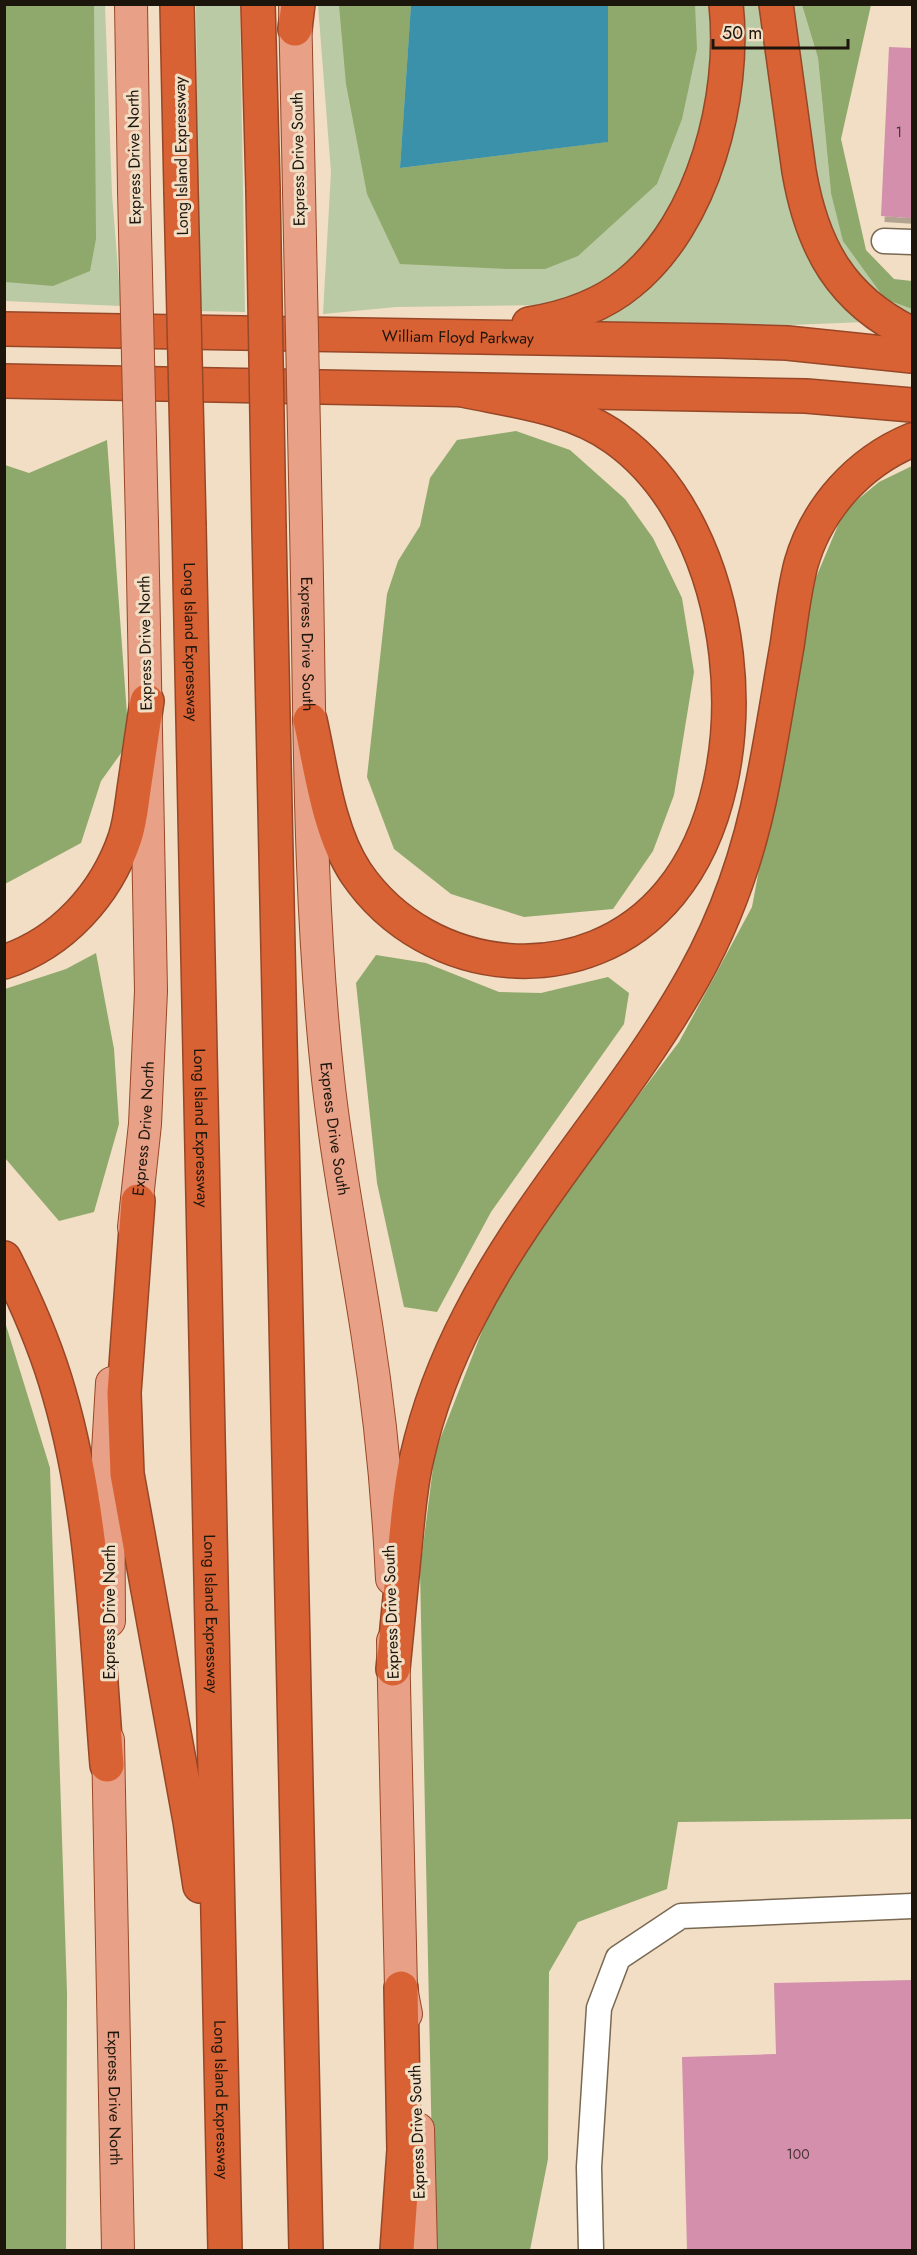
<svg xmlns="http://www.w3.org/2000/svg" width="917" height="2255" font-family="Jost,sans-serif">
  <defs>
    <filter id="shadow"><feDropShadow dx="3.5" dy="6" stdDeviation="0" flood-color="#0004"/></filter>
  </defs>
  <rect width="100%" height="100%" fill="#f1dec4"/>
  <path fill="#bacaa4" d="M5 5H105L112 194 121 306 5 301Z
    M196 5H240L245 312 199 311Z
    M318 5H712L716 31 705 121 675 206 619 274 552 305 396 307 323 314 331 172Z
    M739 5H771L794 172 867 322 789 325 590 323 628 301 685 244 723 153 744 50Z
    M789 5H802L818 58 831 193 885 299 912 309V324L872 297 836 253 813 189 797 35Z"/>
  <path fill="#8fa86b" d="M4 5H94L96 239 90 271 53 286 5 282Z
    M339 5H411L400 168 607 142 608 5H695L697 49 682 119 657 184 578 256 545 269H508L400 264 367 194 346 84Z
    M802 5H871L841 139 866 250 894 279 912 281V309L885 299 843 241 831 193 818 58Z
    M516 431 570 450 625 499 653 538 682 598 694 672 674 795 653 851 613 909 524 917 451 894 394 849 367 777 387 594 398 561 420 526 430 478 457 440Z
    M107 440 129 742 101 781 81 843 5 884V465L29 473Z
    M912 466V1819L678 1822 667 1889 578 1922 549 1972 548 2159 530 2250H434L420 1570 435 1452 486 1321 527 1243 679 1042 752 907 812 587 844 511 879 482Z
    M96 953 114 1049 119 1124 94 1212 59 1221 5 1158V989L66 969Z
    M376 955 426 963 499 992 541 993 608 977 629 993 624 1024 491 1212 437 1312 404 1307 377 1183 356 983Z
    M5 1322 50 1468 67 1993 66 2250H5Z"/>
  <path fill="#3c91aa" d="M411 5H608V142L400 168Z"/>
  <path fill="#d38fab" filter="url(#shadow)" d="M889 47 912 48V218L881 216Z
    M912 1980V2250H687L682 2057 776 2054 774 1983Z"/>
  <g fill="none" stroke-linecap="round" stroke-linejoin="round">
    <g stroke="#796952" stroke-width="27">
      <path id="minor" d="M884 241 912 242
        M591 2250 589 2167 599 2008 618 1958 681 1916 912 1906"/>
    </g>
    <g stroke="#974727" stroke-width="34">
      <g id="major">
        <path d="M131 4 134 190"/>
        <path d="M295 4 299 191"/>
        <path id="s1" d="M306 526C310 710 308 896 328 1079 337 1163 354 1247 367 1331 380 1413 388 1496 392 1579"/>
        <path id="s2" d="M134 1227 145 1124 151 991 142 524"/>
        <path d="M109 1621 108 1451 112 1383"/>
        <path d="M393 1641 401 1988 406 2014"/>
        <path id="s3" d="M108 1740 118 2250"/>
        <path d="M418 2129 421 2250"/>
      </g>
    </g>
    <g stroke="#974727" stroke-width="36">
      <g id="highway">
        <path d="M177 4 181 191"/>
        <path d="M258 4 263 189"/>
        <path d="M776 4 799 171C812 247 841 300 912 334"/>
        <path d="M295 29 298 4"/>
        <path d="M529 324C566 318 600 307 629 283 704 223 736 96 726 4"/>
        <path id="s4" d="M4 329 721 341 787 343 912 356"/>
        <path d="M4 381 806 396 912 405"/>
        <path id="s5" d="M189 526 225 2250"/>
        <path d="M269 529 306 2250"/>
        <path d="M310 720C321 769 328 831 356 873 428 979 587 994 670 893 767 775 741 527 615 438 572 407 514 401 463 390"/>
        <path d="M4 962C62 943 106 894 125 838 131 820 132 802 135 783 139 756 143 729 147 701"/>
        <path d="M138 1201 124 1393 127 1474 190 1821 200 1886"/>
        <path d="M4 1258C26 1301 46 1347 59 1393 94 1513 97 1641 107 1765"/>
        <path d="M393 1669C397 1628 401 1587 405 1546 408 1516 410 1486 417 1457 428 1408 447 1359 470 1315 532 1194 628 1095 694 976 728 915 750 850 763 782 772 737 779 691 787 646 791 619 794 591 801 564 817 508 859 462 912 440"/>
        <path d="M397 2250 404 2150 401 1988"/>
      </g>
    </g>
    <use href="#minor" stroke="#fff" stroke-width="24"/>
    <use href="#major" stroke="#e8a186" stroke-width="32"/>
    <use href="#highway" stroke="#d96235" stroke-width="33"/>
    <g stroke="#974727" stroke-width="34" stroke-linecap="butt">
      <path id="major-bridge" d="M134 190 142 524
        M299 191 306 526"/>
    </g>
    <g stroke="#974727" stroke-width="36" stroke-linecap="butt">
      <path id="highway-bridge" d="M263 189 269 529
        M181 191 189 526"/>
    </g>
    <use href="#major-bridge" stroke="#e8a186" stroke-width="32"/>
    <use href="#highway-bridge" stroke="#d96235" stroke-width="33"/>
  </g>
  <g text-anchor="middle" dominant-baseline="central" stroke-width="6" stroke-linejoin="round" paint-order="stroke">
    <g font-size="14" fill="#4a3434">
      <text x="899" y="132">1</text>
      <text x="798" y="2154">100</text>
    </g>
    <g font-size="16" fill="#1c150c" stroke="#f1dec4">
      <text transform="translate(181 156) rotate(-91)">Long Island Expressway</text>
      <text transform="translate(134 157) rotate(-91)">Express Drive North</text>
      <text transform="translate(298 159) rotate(-91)">Express Drive South</text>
      <text stroke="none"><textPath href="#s4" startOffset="454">William Floyd Parkway</textPath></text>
      <text stroke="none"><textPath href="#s5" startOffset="116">Long Island Expressway</textPath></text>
      <text transform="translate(145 643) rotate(-91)">Express Drive North</text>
      <text stroke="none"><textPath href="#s1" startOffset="118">Express Drive South</textPath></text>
      <text stroke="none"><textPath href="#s5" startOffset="602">Long Island Expressway</textPath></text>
      <text stroke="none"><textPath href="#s2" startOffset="99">Express Drive North</textPath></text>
      <text stroke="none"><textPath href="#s1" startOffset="604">Express Drive South</textPath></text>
      <text transform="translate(109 1612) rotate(-90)">Express Drive North</text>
      <text transform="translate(391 1612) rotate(-92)">Express Drive South</text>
      <text stroke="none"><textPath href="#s5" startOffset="1088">Long Island Expressway</textPath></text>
      <text stroke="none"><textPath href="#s3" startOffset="358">Express Drive North</textPath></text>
      <text stroke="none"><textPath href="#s5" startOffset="1574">Long Island Expressway</textPath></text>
      <text transform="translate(417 2132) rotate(-92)">Express Drive South</text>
    </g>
  </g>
  <rect width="917" height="2255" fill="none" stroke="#1c150c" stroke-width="12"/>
  <path d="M713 39v9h135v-9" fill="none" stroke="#1c150c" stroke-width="3"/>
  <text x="722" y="39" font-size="18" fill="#1c150c" stroke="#f1dec4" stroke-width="4.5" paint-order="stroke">50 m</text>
</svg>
